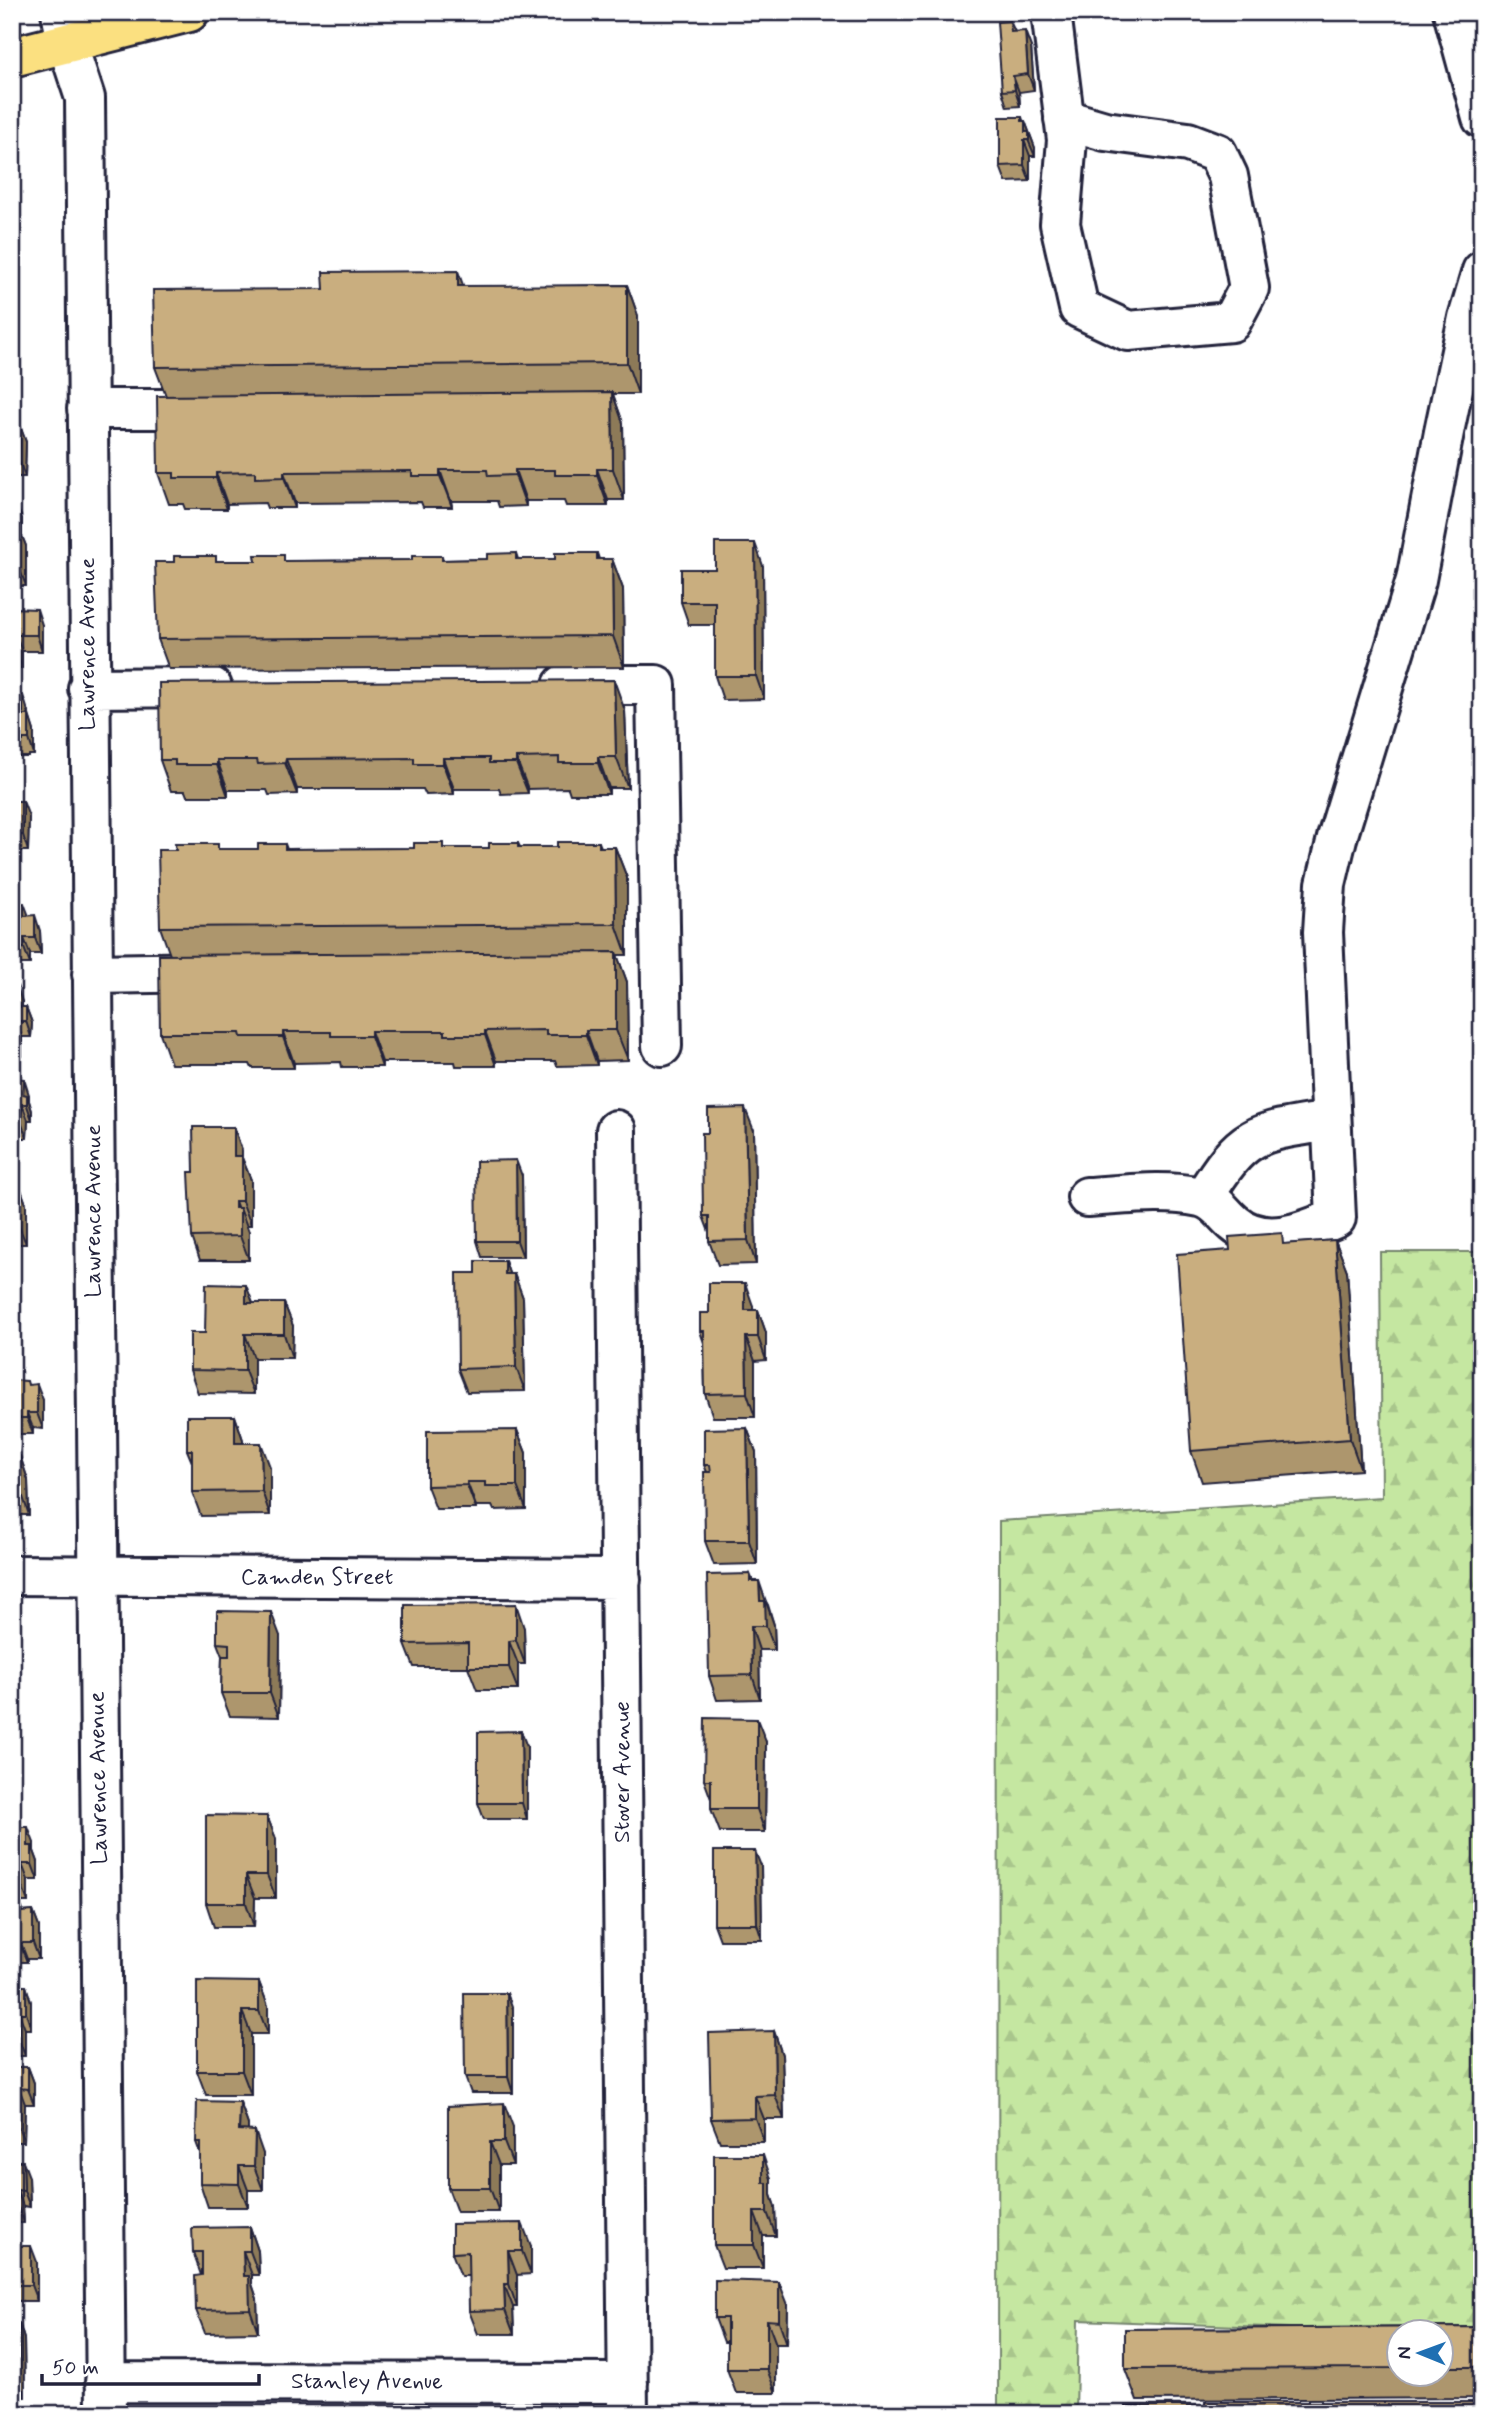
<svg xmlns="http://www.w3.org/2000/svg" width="1494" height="2426" font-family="Mynerve,sans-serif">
  <defs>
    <pattern id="forest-firs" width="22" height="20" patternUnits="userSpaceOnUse" patternTransform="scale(1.75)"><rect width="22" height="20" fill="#c5e7a1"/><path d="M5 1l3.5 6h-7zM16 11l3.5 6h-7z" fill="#a9c68c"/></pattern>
  </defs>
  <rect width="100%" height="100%" fill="#fff"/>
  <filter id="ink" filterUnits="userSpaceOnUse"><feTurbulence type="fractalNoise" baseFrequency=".0143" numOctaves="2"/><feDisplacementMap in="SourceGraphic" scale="14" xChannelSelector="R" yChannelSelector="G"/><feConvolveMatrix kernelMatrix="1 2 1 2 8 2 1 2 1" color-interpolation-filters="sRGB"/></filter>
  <g filter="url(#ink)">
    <path fill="url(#forest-firs)" stroke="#74846e" stroke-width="2" d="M1380 1252H1482V2335L1442 2332H1399L1078 2320 1076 2414H998L999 1521 1382 1497Z"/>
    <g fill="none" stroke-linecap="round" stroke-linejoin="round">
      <g stroke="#22223b" stroke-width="44">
        <path id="minor" d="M61 12 67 43 85 98 106 2414
          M1051 12 1067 140 1060 224 1079 308 1128 331 1231 322 1249 288 1228 176 1217 153 1188 142 1105 131 1064 119
          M1453 12 1482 118
          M87 409H211
          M563 685H656L662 1046
          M88 688 212 687
          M92 974 212 972
          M616 1130 628 2414
          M1087 1197C1124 1195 1164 1189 1200 1197 1216 1200 1223 1214 1234 1223 1264 1249 1304 1232 1336 1218L1323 932 1326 884 1337 838 1416 580 1444 432 1468 318 1482 271
          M1204 1197C1244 1131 1257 1132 1331 1121
          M12 1575 621 1579
          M105 2382 628 2383"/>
      </g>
      <g stroke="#22223b" stroke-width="44">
        <path id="major" d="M12 57 189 12"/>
      </g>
      <use href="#minor" stroke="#fff" stroke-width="38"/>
      <use href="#major" stroke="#fbe080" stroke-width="38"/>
    </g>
    <path fill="#ad966d" stroke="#22223b" stroke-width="2" fill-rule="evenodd" d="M1010 21 1015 32 1031 47 1034 90 1019 92 1020 106 1007 107 1002 91Z
      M1023 121H1025L1035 148V156H1030V181L1006 182 1000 166Z
      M627 285 638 316V394H613L623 423 624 500H608V506H566L564 501H526V506L499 507 497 501H451L452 507H423L421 502 295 503V508H267L265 503 227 504V509H185L183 504H169L158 473 166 396 155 367 324 289Z
      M12 426H20L26 442 25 477H12Z
      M12 504H16L22 519V536L26 546V586H12Z
      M516 553 518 559H555L597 553 599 559H612L623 589 624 667 169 669 158 639 174 562 412 560 442 556 443 560 487 559Z
      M763 566 764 699 723 700 715 676V625H689L681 602 715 569Z
      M12 608 42 625V651H22V668H12Z
      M12 695 29 711V716L34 731V755H29V757H12Z
      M625 711 628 788H609V794H570L568 788 528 789V793L501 794 499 789H454V794L426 795 423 789H297V794L269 795 267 790H228V796H187L185 791H171L160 760Z
      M12 801 29 817 28 851H12Z
      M599 842 601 847H615L627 878V955H617L627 982 628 1060 597 1061V1065L557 1066 555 1061H496V1066H456L455 1062H382V1067H342L341 1062 294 1063V1068H252L250 1064H171L160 1033 170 955 160 927 176 850 258 849 285 844 287 849 489 848 518 843 520 847H557Z
      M12 904 28 915 40 931 41 954H30V964H12Z
      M12 986 22 1002V1007H26L32 1023 31 1037H22V1056H12Z
      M12 1078 29 1095V1101L32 1111V1120H28L27 1138H12Z
      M234 1127 242 1151V1158L251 1180V1225H246L249 1232V1260H200L192 1237 194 1172Z
      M754 1131 756 1264 718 1265 709 1241V1232L703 1216Z
      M12 1153 20 1174V1187L26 1204V1244H12Z
      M522 1176 523 1257H482L477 1241Z
      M1335 1240 1347 1271 1361 1470 1202 1482 1191 1451 1230 1250 1286 1244Z
      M505 1261 509 1274H514L523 1298 525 1391 467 1392 458 1369 476 1273Z
      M252 1303H284L293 1326 292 1358H254V1394L198 1393 190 1370 205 1333Z
      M753 1306V1310H758L766 1333V1360L755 1361V1417H713L705 1394 704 1343 700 1331 709 1313Z
      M12 1380 29 1385 43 1400V1429L33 1428V1434H13L18 1449 19 1456H20L28 1480 29 1515H12Z
      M235 1416 243 1440V1443L270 1467V1515L201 1516 192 1492V1462L187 1450Z
      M747 1428 756 1452 757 1564 714 1565 705 1541 707 1472 704 1465Z
      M517 1430 526 1453V1509L494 1510 492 1506H476V1509H436L427 1486Z
      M750 1574 753 1581 768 1605 774 1625 775 1650H759L760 1699 717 1700 709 1676Z
      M524 1628 525 1664H518V1690H477L468 1667H414L405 1644Z
      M280 1636 279 1717 230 1716 221 1693 222 1656 217 1643Z
      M766 1742 765 1832H720L711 1809V1799L704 1780Z
      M527 1747V1819H484L478 1803Z
      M267 1816 276 1839V1898H255L254 1927H214L206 1903Z
      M12 1827 34 1843V1851L38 1862V1880H28V1902H12Z
      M761 1866 762 1940H720L714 1924Z
      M12 1908H22L23 1912 33 1911 39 1927V1959H27V1962H12Z
      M259 1982 268 2006V2034H251V2095H206L197 2071Z
      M12 1986H26L31 2002V2029H25V2056H12Z
      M513 2009V2093H471L465 2077Z
      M774 2031 782 2055 784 2119H764V2142H720L711 2119Z
      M12 2067H28L34 2083V2104H25L24 2142H12Z
      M240 2102 248 2125V2130L263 2154V2190H248V2207H208L200 2183V2153L196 2142Z
      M448 2106 513 2127V2165H499V2212H457L448 2188Z
      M12 2161 29 2177 30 2207 23 2206 24 2223H12Z
      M771 2179V2195L775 2207 776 2236H763V2268H723L714 2245Z
      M250 2227 258 2251 259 2275H252V2284L257 2299 258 2332 205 2333 196 2310 201 2275 193 2252Z
      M12 2246 37 2262V2301H12Z
      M531 2246V2274L517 2275V2307H513L514 2334H478L469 2311V2276H461L452 2253Z
      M788 2305 787 2344H776V2393H736L727 2369V2342H724L715 2318Z
      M12 2323H19L24 2339 25 2397H12Z
      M1482 2327V2398L1137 2400 1125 2369V2329ZM1399 2332H1441V2374H1399Z"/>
    <path fill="#8d7a59" stroke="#22223b" stroke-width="2" d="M1025 31 1031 47 1034 90 1028 74Z
      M1013 76 1019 92 1020 106 1015 90Z
      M1022 117 1025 126V121L1035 148V156L1028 140 1022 121Z
      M1024 140 1030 156V181L1024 165Z
      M458 271 469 302 458 286Z
      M627 285 638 316V394L627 363Z
      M612 392 623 423 624 500 613 469Z
      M20 426 26 442 25 477 19 461Z
      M597 469 608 500V506L597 475Z
      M440 470 451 501 452 507 440 476Z
      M515 470 526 501V506L515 475Z
      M284 472 295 503V508L284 477Z
      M216 473 227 504V509L216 478Z
      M16 504 22 519V536L26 546V586L20 570 16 530Z
      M755 543 763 566 764 699 756 676Z
      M612 559 623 589 624 667 613 636Z
      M37 609 42 625V651L37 635Z
      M16 635 22 651V668L16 652Z
      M614 680 625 711 628 788 616 757Z
      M23 695 34 731V755L29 739 23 715Z
      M598 757 609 788V794L598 763Z
      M443 758 454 789V794L443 764Z
      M516 758 528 789V793L516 763Z
      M286 759 297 789V794L285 763Z
      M217 760 228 790V796L217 765Z
      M23 801 29 817 28 851 23 835Z
      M615 847 627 878V955L616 924Z
      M24 903 30 919 24 916Z
      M35 915 40 931 41 954 35 938Z
      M24 938 30 954V964L24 948Z
      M616 952 627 982 628 1060 616 1030Z
      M17 986 22 1002V1023L17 1007Z
      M26 1007 32 1023 31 1037 26 1021Z
      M16 1021 22 1037V1056L17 1040Z
      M586 1030 597 1061V1065L586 1035Z
      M371 1031 382 1062V1067L371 1036Z
      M485 1031 496 1061V1066L485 1035Z
      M283 1032 294 1063V1068L283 1037Z
      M24 1079 29 1095V1101L32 1111V1120L23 1094Z
      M22 1104 28 1120 27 1138 21 1122Z
      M745 1108 754 1131 756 1264 748 1240Z
      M234 1127 242 1151V1158L251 1180V1225L242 1201 234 1156Z
      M12 1153 20 1174V1187L26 1204V1244L17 1221 12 1184Z
      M516 1160 522 1176 523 1257 517 1241Z
      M235 1201 240 1215V1208L249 1232V1260L240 1236 235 1208Z
      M1335 1240 1347 1271 1361 1470 1350 1439Z
      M505 1261 513 1285 505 1274Z
      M514 1274 523 1298 525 1391 516 1367Z
      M745 1283 753 1306 754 1333 745 1310Z
      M246 1285 255 1308 246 1303Z
      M284 1303 293 1326 292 1358 284 1334Z
      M758 1310 766 1333V1360L758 1337Z
      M245 1334 254 1358V1394L245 1371Z
      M746 1337 755 1361V1417L747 1393Z
      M37 1384 43 1400V1429L37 1413Z
      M27 1413 33 1428V1434L27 1418Z
      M235 1416 243 1440 244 1467 235 1443Z
      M747 1428 756 1452 757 1564 749 1541Z
      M517 1430 526 1453V1509L517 1486Z
      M12 1432 18 1449 19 1480 12 1462Z
      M261 1443 270 1467V1515L262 1491Z
      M20 1456 28 1480 29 1515 21 1491Z
      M467 1482 476 1506V1509L467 1485Z
      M759 1581 774 1625 775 1650 766 1626 760 1601Z
      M516 1604 524 1628 525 1664 516 1640Z
      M271 1612 280 1636 279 1717 270 1693Z
      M751 1626 759 1650 760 1699 752 1675Z
      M509 1641 518 1664V1690L509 1667Z
      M757 1719 766 1742 765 1832 757 1809Z
      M521 1731 527 1747V1819L522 1803Z
      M267 1816 276 1839V1898L267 1875Z
      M28 1827 34 1843V1851L38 1862V1880L32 1864 28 1846Z
      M755 1851 761 1866 762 1940 757 1924Z
      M22 1864 28 1880V1902L22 1886Z
      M246 1875 255 1898 254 1927 246 1903Z
      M33 1911 39 1927V1959L33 1943Z
      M21 1943 27 1959V1962L21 1947Z
      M259 1982 268 2006V2034L259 2011Z
      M26 1986 31 2002V2029L26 2013Z
      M507 1993 513 2009V2093L508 2077Z
      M242 2011 251 2034V2095L242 2071Z
      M19 2013 25 2029V2056L19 2040Z
      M774 2031 782 2055 784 2119 775 2095Z
      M28 2067 34 2083V2104L28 2089Z
      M19 2088 25 2104 24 2142 18 2126Z
      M755 2096 764 2119V2142L755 2118Z
      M240 2102 248 2125V2154L239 2130Z
      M504 2103 513 2127V2165L504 2142Z
      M255 2131 263 2154V2190L254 2166Z
      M490 2142 499 2165V2212L490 2188Z
      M763 2155 771 2179V2195L775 2207 776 2236 767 2212 763 2183Z
      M23 2161 29 2177 30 2207 24 2191Z
      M239 2166 248 2190V2207L239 2184Z
      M17 2190 23 2206 24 2223 18 2207Z
      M754 2212 763 2236V2268L754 2245Z
      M522 2223 531 2246V2274L522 2251Z
      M250 2227 258 2251 259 2275 250 2251Z
      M31 2246 37 2262V2301L31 2285Z
      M243 2251 252 2275V2284L257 2299 258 2332 250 2309 244 2276Z
      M508 2251 517 2275V2307L509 2284Z
      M779 2282 788 2305 787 2344 779 2321Z
      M504 2284 513 2307 514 2334 505 2310Z
      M767 2320 776 2344V2393L767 2369Z
      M19 2323 24 2339 25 2397 19 2381Z"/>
    <path fill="#c9ae7f" stroke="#22223b" stroke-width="2" d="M1010 21 1011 32 1025 31 1028 74 1013 76 1015 90 1002 91 997 22Z
      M1000 117H1022V121H1025V132H1029V140H1024V165L1000 166Z
      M458 271V286L627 285V363L155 367 153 290 324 289 323 272Z
      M612 392 613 469H597V475H555V470H515V475L488 476 487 470H440V476H412V471L284 472V477L255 478V472L216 473V478H174V473H158L157 396Z
      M12 426H20L19 461H12Z
      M12 504H16V530H20V570H12Z
      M715 543H755L756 676H715V602H681V569H715Z
      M516 553V559H555V553H597V559H612L613 636 158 639 155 562H174V556H216V561H256L255 555H284V561L412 560V556H442V560L487 559V554Z
      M12 608 37 609V635H16V652H12Z
      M614 680 616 757H598V763H559V757L516 758V763H489V758H443V764H414V758L286 759 285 763 258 764 257 760H217V765H175V760H160L159 683Z
      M12 695H23V715H29V739H23V741H12Z
      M12 801H23V835H12Z
      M557 842H599V847H615L616 924 160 927 158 850H176L175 844H218V849H258V844H285V849L414 848V843H443V848H489V843H518V847H557Z
      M24 903V916L35 915V938H24V948H12V904Z
      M616 952V1030H586V1035H546V1030L485 1031V1035H445V1031H371V1036H331V1032H283V1037H241L240 1033H160L159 955Z
      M12 986H17V1007H26V1021H16L17 1040H12Z
      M12 1078 24 1079 23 1094 27 1095V1104H22L21 1122H12Z
      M745 1108 748 1240 709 1241V1216H703L702 1133H708V1109Z
      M193 1127H234V1156H242V1201H235V1208H240V1236L192 1237 189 1172H194Z
      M516 1160 517 1241H477L476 1161Z
      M12 1181H17V1221H12Z
      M1282 1233 1283 1244 1335 1240 1350 1439 1191 1451 1177 1254 1230 1250 1229 1237Z
      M476 1261H505V1274H514L516 1367 458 1369 457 1273H476Z
      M709 1283H745V1310H758V1337H746L747 1393 705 1394 704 1331H700V1313H709Z
      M206 1284 246 1285V1303H284V1334H245V1371L190 1370V1333H205Z
      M12 1380 27 1381 28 1385 37 1384V1413H27V1418H12Z
      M187 1416H235V1443H261L262 1491 192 1492V1450H187Z
      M747 1428 749 1541H705L704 1472H711L710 1465H704V1429Z
      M517 1430V1486H485V1482H467V1485L427 1486V1431Z
      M12 1456H20L21 1491H12Z
      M750 1574V1581H759L760 1601H765L766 1626H751L752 1675 709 1676 707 1575Z
      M516 1604V1640L509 1641V1667H468V1643L405 1644V1605Z
      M217 1611 271 1612 270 1693H221L222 1656H229V1644L217 1643Z
      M705 1718 757 1719V1809H711V1780H704Z
      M521 1731 522 1803H478V1732Z
      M206 1815 267 1816V1875H246V1903H206Z
      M12 1827H28V1846H32V1864H22V1886H12Z
      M714 1851H755L757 1924H714Z
      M12 1908H22V1912L33 1911V1943H21V1947H12Z
      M197 1981 259 1982V2011H242V2071H197Z
      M12 1986H26V2013H19V2040H12Z
      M464 1993H507L508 2077H465Z
      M774 2031 775 2095 755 2096V2118L711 2119 709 2033Z
      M12 2067H28V2089L19 2088 18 2126H12Z
      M197 2101 240 2102 239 2130 255 2131 254 2166H239V2184L200 2183V2142H196Z
      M504 2103V2142H490V2188H448V2106Z
      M714 2155H763V2183H767V2212H754V2245H714Z
      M12 2161H23L24 2191 17 2190 18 2207H12Z
      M522 2223V2251H508L509 2284H504L505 2310 469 2311 468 2252 452 2253V2224Z
      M250 2227V2251H243L244 2276H249L250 2309 196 2310 195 2276 202 2275V2252H193L192 2228Z
      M12 2246H31V2285H12Z
      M715 2280 779 2282V2321L767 2320V2369H727V2318H715Z
      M12 2323H19V2381H12Z
      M1482 2327V2367H1441V2332H1399V2368L1125 2369V2329Z
      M1205 2402H1482V2414H1126V2406H1205Z"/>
  </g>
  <g text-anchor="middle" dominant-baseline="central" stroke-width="7" stroke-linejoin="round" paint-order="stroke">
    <g font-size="23" fill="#22223b" stroke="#fff">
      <text transform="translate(88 644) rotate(-90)">Lawrence Avenue</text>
      <text transform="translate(94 1211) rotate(-90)">Lawrence Avenue</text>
      <text x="317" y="1578">Camden Street</text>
      <text transform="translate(623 1772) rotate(-90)">Stover Avenue</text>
      <text transform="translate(99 1778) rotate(-91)">Lawrence Avenue</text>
      <text x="367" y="2382">Stanley Avenue</text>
    </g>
  </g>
  <rect width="1494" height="2426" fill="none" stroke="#fff" stroke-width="42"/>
  <rect x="21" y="21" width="1452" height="2384" fill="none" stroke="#22223b" stroke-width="2.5" filter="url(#ink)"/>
  <g transform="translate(1420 2353) rotate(271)"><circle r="33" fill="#ffffff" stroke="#a7a7b1" stroke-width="2"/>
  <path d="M0-5L12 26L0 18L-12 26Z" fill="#1f6fb2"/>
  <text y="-10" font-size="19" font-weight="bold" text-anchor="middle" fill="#22223b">N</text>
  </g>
  <path d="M42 2374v10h217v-10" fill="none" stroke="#22223b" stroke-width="3.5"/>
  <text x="52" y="2374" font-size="21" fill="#22223b" stroke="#ffffff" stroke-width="5" paint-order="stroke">50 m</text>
</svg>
